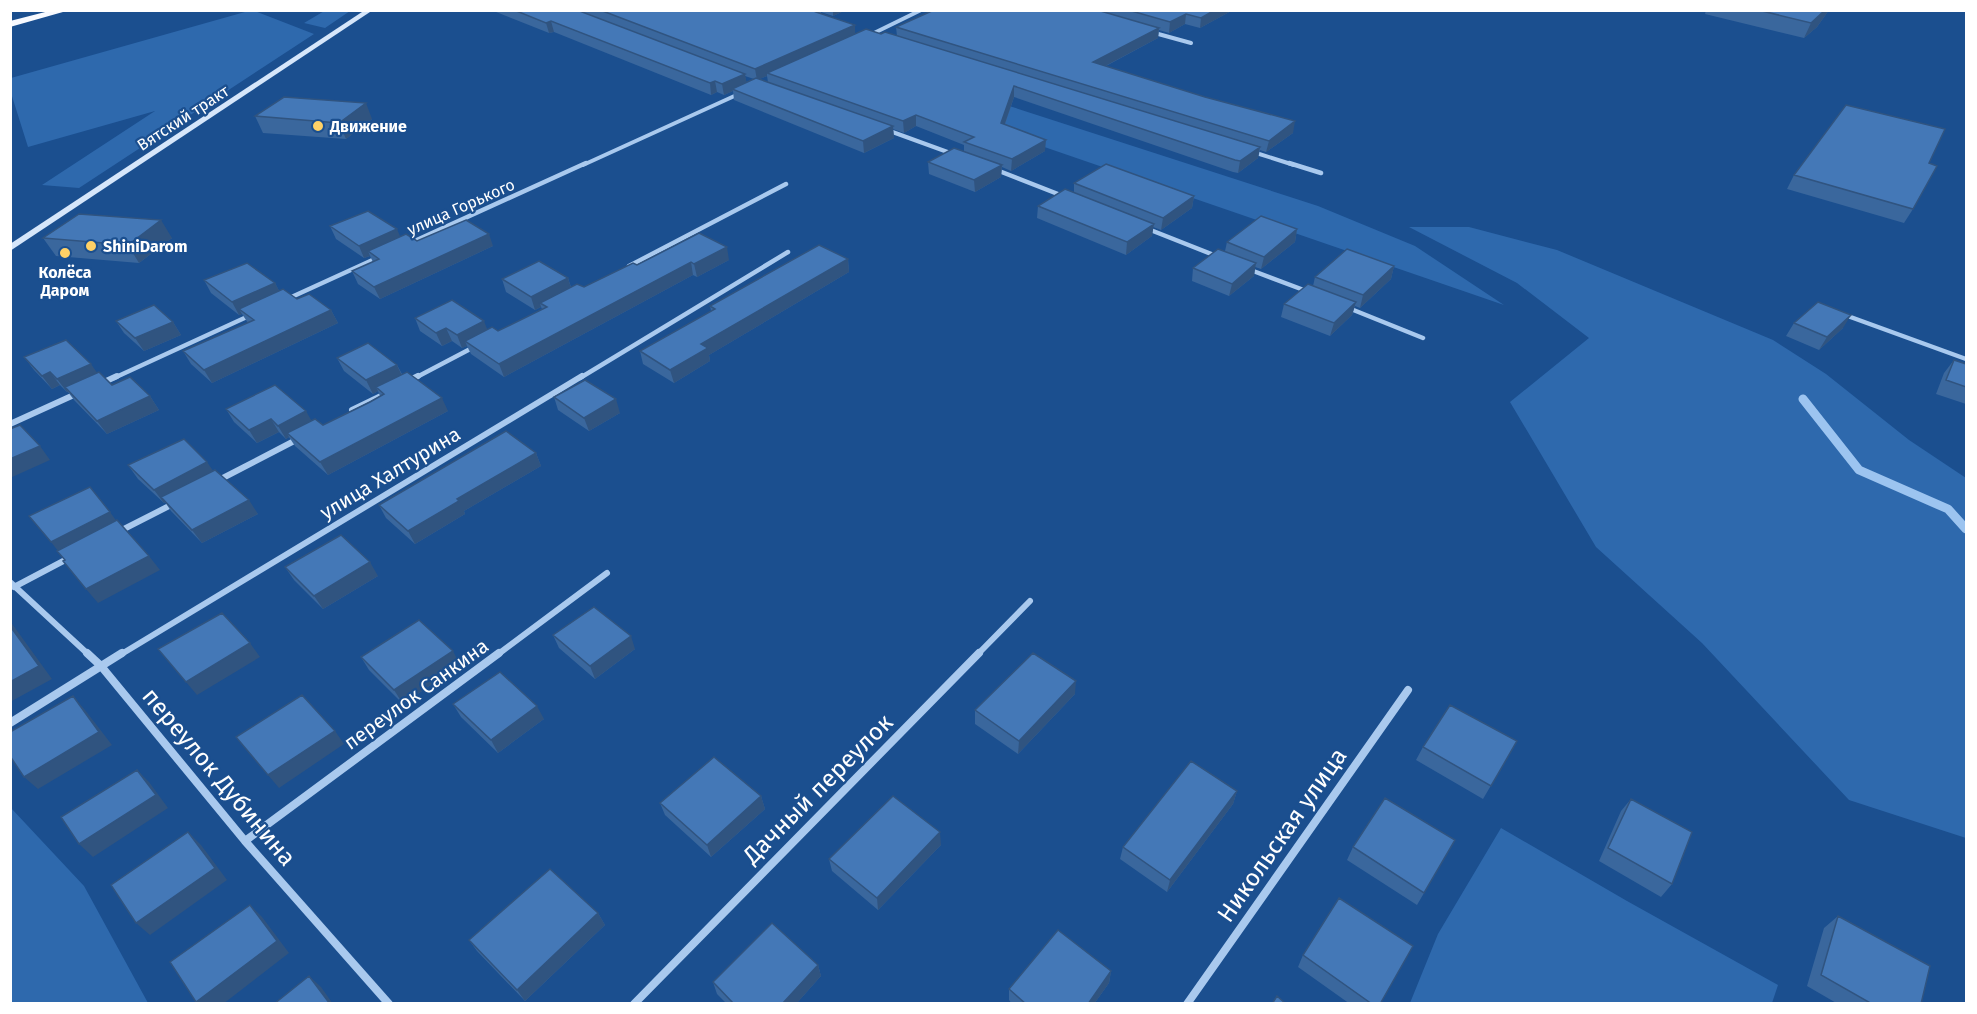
<svg xmlns="http://www.w3.org/2000/svg" width="1977" height="1014" font-family="'Fira Sans',sans-serif">
  <rect width="100%" height="100%" fill="#1b4f8f"/>
  <path fill="#2e69ad" d="M252 10 314 34 79 188 42 185 155 111 28 147 11 93V78Z
    M326 10 350 11 325 28 304 23Z
    M997 102 1318 206 1415 246 1504 305 1001 132Z
    M1409 227H1469L1557 250 1773 340 1826 374 1909 440 1966 478V838L1849 800 1702 643 1596 547 1510 402 1589 338 1517 283Z
    M11 808 84 886 148 1003H11Z
    M1501 828 1627 901 1778 985 1772 1003H1410L1438 934Z"/>
  <g fill="none" stroke-linecap="round" stroke-linejoin="round">
    <path stroke="#9cc4f0" stroke-width="9" d="M1803 399 1859 470 1948 509 1966 529"/>
    <path stroke="#a9c9ee" stroke-width="4" d="M1151 32 1191 43
      M870 35 921 10
      M887 130 953 154
      M1253 152 1294 165
      M583 165 741 93"/>
    <path stroke="#a9c9ee" stroke-width="4.5" d="M1289 163 1321 173
      M994 169 1063 196
      M1148 229 1219 257
      M408 244 586 163
      M629 266 786 184
      M1248 269 1309 292
      M285 300 377 258
      M1346 307 1423 338
      M1845 315 1966 359
      M114 378 251 315
      M415 378 474 347
      M580 378 788 252"/>
    <path stroke="#a9c9ee" stroke-width="6" d="M408 381 418 376
      M102 383 117 376
      M352 410 381 396
      M10 424 76 394
      M217 481 298 439
      M118 532 173 504
      M10 582 89 655
      M14 587 69 558
      M120 655 582 376
      M497 655 607 573
      M977 655 1030 601"/>
    <path stroke="#a9c9ee" stroke-width="8" d="M87 653 101 666 245 841 389 1004
      M10 723 122 653
      M245 841 499 653
      M634 1004 979 653
      M1187 1004 1408 690"/>
    <path fill="#d6e6fa" fill-rule="evenodd" d="M365 10H373L10 251V244Z"/>
    <path fill="#f8faff" fill-rule="evenodd" d="M53 10H70L10 27V21Z"/>
  </g>
  <path fill="#3a679d" fill-rule="evenodd" d="M491 10H846L833 16 821 12V14L855 34H881L897 36 896 27 934 10H1233L1200 28 1185 24 1169 33 1159 30 1158 38 1106 66 1293 133 1266 152 1260 150 1258 158 1238 173 1233 172 1014 97 1005 125 1045 151 1011 171 1002 167 1001 177 975 192 929 174 928 162 964 151V145L916 126 904 133 893 129 894 138 864 153 734 100 733 91 724 95 717 92 711 95 554 32 549 33ZM745 76 754 79 746 82ZM767 76 768 82 759 79Z
    M1706 10H1829L1817 27 1804 38 1705 14Z
    M255 116 372 119 346 139 263 133Z
    M1929 163 1913 209 1904 223 1787 189 1794 175Z
    M1074 183 1194 196 1192 208 1161 230 1153 227 1152 236 1126 255 1037 218 1038 206 1074 193Z
    M330 226 400 237 417 241 493 246 380 299 358 284 352 271 373 262 370 256 364 258 336 239Z
    M1297 229 1295 242 1261 269 1255 267 1254 276 1229 296 1192 281 1193 268 1225 251 1227 242Z
    M43 238H172L139 263 56 256Z
    M848 259 849 272 709 355 710 361 674 383 643 364 640 351 711 311 710 306Z
    M729 260 697 277 693 275 504 377 471 354 467 346 462 348 452 341 442 346 420 331 415 318 498 331 542 309 541 307 535 310 506 292 502 279 568 278 571 287H584L637 265Z
    M1394 266 1391 279 1360 308 1355 306 1352 315 1330 336 1281 317 1284 304 1313 286 1315 277Z
    M204 280 275 283 279 291 297 299 331 310 338 323 212 383 191 364 183 351 248 323 242 314 239 315 211 293Z
    M116 321 173 322 181 335 144 351 124 333Z
    M1794 323 1843 328 1819 350 1786 336Z
    M24 357 97 373 112 385 150 396 159 410 107 434 74 400 68 392H67L60 385 52 389 34 370Z
    M337 358 397 365 402 374 448 411 328 475 295 446 289 437 286 439 279 432 257 443 234 422 226 409 311 420 323 425 380 396 378 391 373 394 344 371Z
    M1954 360 1966 364V404L1936 394 1944 373Z
    M554 397 620 413 589 431 558 410Z
    M536 453 541 466 464 511 465 514 415 544 386 518 379 505Z
    M128 465 213 471 258 514 202 543 171 511 165 502 164 503 138 479Z
    M285 567 378 576 323 609 294 580Z
    M553 635 635 649 595 679 559 648Z
    M361 657 460 665 403 704 369 670Z
    M1075 694 1018 754 975 724V710Z
    M453 704 544 719 498 753 461 717Z
    M1517 741 1483 799 1416 760 1423 747Z
    M1237 791 1233 804 1167 892 1120 859 1123 847Z
    M761 796 765 809 711 857 665 815 660 803Z
    M1631 799 1672 884 1661 897 1599 861 1621 811Z
    M1455 840 1417 905 1347 860 1353 847Z
    M941 845 878 910 832 871 829 859Z
    M598 913 605 925 525 1001 477 951 469 940Z
    M1838 916 1921 1004H1838L1807 986 1824 928Z
    M1303 955 1380 1004H1350L1298 967Z
    M818 965 821 976 796 1004H727L717 994 713 982Z
    M1111 971 1109 983 1094 1004H1012L1009 1000V989Z"/>
  <path fill="#305480" d="M833 10H846L833 16Z
    M1215 10H1233L1200 28 1201 18Z
    M1825 10H1829L1817 27 1804 38 1811 23Z
    M1186 14 1185 24 1169 33 1170 22Z
    M551 21 554 32 549 33 546 23Z
    M855 25V35L767 73V76L757 80 755 69Z
    M1159 28 1158 38 1092 73 1093 62Z
    M745 74 747 85 732 89 733 91 724 95 722 84Z
    M715 81 717 92 711 95 710 83Z
    M1014 86V97L1001 135V123Z
    M366 103 372 119 346 139 339 123Z
    M916 115V126L904 133 903 121Z
    M1295 121 1293 133 1266 152 1269 141Z
    M893 126 894 138 864 153 863 141Z
    M1046 140 1045 151 1011 171 1012 159Z
    M1260 147 1258 158 1238 173 1240 161Z
    M1002 165 1001 177 975 192 974 180Z
    M1194 196 1192 208 1161 230 1163 218Z
    M161 220 172 238 139 263 128 245Z
    M1154 224 1152 236 1126 255 1127 242Z
    M397 229 402 241 368 251 370 256 364 258 359 246Z
    M1297 229 1295 242 1261 269 1264 257Z
    M489 234 493 246 380 299 374 287Z
    M727 247 729 260 697 277 694 264Z
    M848 259 849 272 709 355 710 361 674 383 670 370 701 344Z
    M691 262 693 275 504 377 499 364Z
    M1256 263 1254 276 1229 296 1232 284Z
    M1394 266 1391 279 1360 308 1363 295Z
    M568 278 572 291 540 303 541 307 535 310 531 297Z
    M275 283 282 296 239 309 242 314 239 315 232 302Z
    M1356 302 1352 315 1330 336 1334 323Z
    M331 310 338 323 212 383 204 370Z
    M1851 315 1843 328 1819 350 1827 337Z
    M484 321 489 334 465 341 467 346 462 348 457 335Z
    M173 322 181 335 144 351 135 338Z
    M446 328 452 341 442 346 436 333Z
    M91 364 100 377 65 387 68 392H67L57 379Z
    M397 365 403 378 376 387 378 391 373 394 366 380Z
    M50 372 60 385 52 389 42 376Z
    M150 396 159 410 107 434 97 421Z
    M442 398 448 411 328 475 320 462Z
    M616 399 620 413 589 431 584 418Z
    M306 411 314 425 287 433 289 437 286 439 278 426Z
    M271 419 279 432 257 443 249 430Z
    M40 446 50 460 10 478V459Z
    M536 453 541 466 464 511 465 514 415 544 408 531 457 499Z
    M207 462 216 475 161 497 165 502 164 503 154 490Z
    M249 500 258 514 202 543 192 530Z
    M110 512 120 526 62 556 51 542Z
    M149 556 160 570 98 603 86 589Z
    M370 562 378 576 323 609 314 596Z
    M10 621 52 679 10 702Z
    M631 636 635 649 595 679 590 666Z
    M250 643 260 657 197 695 186 682Z
    M453 651 460 665 403 704 394 690Z
    M1076 681 1075 694 1018 754 1019 741Z
    M73 696 85 710 112 745 38 789 24 777Z
    M537 706 544 719 498 753 491 740Z
    M335 731 344 744 279 788 268 775Z
    M137 770 149 782 168 808 93 857 79 844Z
    M1237 791 1233 804 1167 892 1170 880Z
    M761 796 765 809 711 857 707 845Z
    M188 832 201 845 227 880 150 935 136 923Z
    M940 832 941 845 878 910 877 898Z
    M250 905 262 917 289 953 223 1004H198L196 1002Z
    M598 913 605 925 525 1001 517 990Z
    M818 965 821 976 796 1004H782Z
    M1111 971 1109 983 1094 1004H1088Z
    M309 976 321 987 333 1004H330Z"/>
  <path fill="#4478b7" stroke="#305480" stroke-width="1.5" d="M514 10H577L745 74 722 84 715 81 710 83 551 21 546 23Z
    M600 10H819L816 12 855 25 755 69Z
    M934 10H1097L1159 28 1093 62 1205 97 1295 121 1269 141 896 27Z
    M1128 10H1215L1201 18 1186 14 1170 22Z
    M1758 10H1825L1811 23Z
    M866 29 881 34 885 32 1260 147 1240 161 1235 160 1014 86 1001 123 1046 140 1012 159 964 142 974 137 916 115 903 121 767 73Z
    M756 78 893 126 863 141 732 89Z
    M284 97 366 103 339 123 255 116Z
    M1846 105 1945 129 1929 163 1937 166 1913 209 1794 175Z
    M954 148 1002 165 974 180 928 162Z
    M1106 164 1194 196 1163 218 1074 183Z
    M1065 189 1154 224 1127 242 1038 206Z
    M368 211 397 229 359 246 330 226Z
    M79 214 161 220 128 245 43 238Z
    M1261 216 1297 229 1264 257 1227 242Z
    M466 220 489 234 374 287 352 271 379 259 368 251 406 234 417 241Z
    M699 233 727 247 694 264 691 262 499 364 465 341 492 327 498 331 547 307 540 303 577 284 584 287 633 263 637 265Z
    M819 245 848 259 701 344 708 348 670 370 640 351 715 309 710 306Z
    M1218 249 1256 263 1232 284 1193 268Z
    M1347 249 1394 266 1363 295 1315 277Z
    M539 261 568 278 531 297 502 279Z
    M247 263 275 283 232 302 204 280Z
    M1308 284 1356 302 1334 323 1284 304Z
    M283 289 297 299 309 294 331 310 204 370 183 351 254 320 239 309Z
    M452 300 484 321 457 335 446 328 436 333 415 318Z
    M1818 302 1851 315 1827 337 1794 323Z
    M154 305 173 322 135 338 116 321Z
    M66 340 91 364 57 379 50 372 42 376 24 357Z
    M368 343 397 365 366 380 337 358Z
    M1954 360 1966 364V387L1946 380Z
    M99 372 112 385 130 377 150 396 97 421 65 387Z
    M407 372 442 398 320 462 287 433 315 419 323 425 370 402 384 394 376 387Z
    M585 380 616 399 584 418 554 397Z
    M275 385 306 411 278 426 271 419 249 430 226 409Z
    M20 425 40 446 10 459V429Z
    M506 431 536 453 457 499 459 501 408 531 379 505Z
    M184 439 207 462 154 490 128 465Z
    M215 470 249 500 192 530 161 497Z
    M90 487 110 512 51 542 29 516Z
    M117 520 149 556 86 589 63 561 65 560 57 551Z
    M341 535 370 562 314 596 285 567Z
    M594 607 631 636 590 666 553 635Z
    M222 613 250 643 186 682 158 649Z
    M419 620 453 651 394 690 361 657Z
    M10 626 39 666 10 682Z
    M1033 653 1076 681 1019 741 975 710Z
    M500 672 537 706 491 740 453 704Z
    M302 695 335 731 268 775 236 737Z
    M73 696 99 732 24 777 10 756V732Z
    M1450 705 1517 741 1491 786 1423 747Z
    M714 757 761 796 707 845 660 803Z
    M1191 761 1237 791 1170 880 1123 847Z
    M137 770 156 795 79 844 61 817Z
    M893 796 940 832 877 898 829 859Z
    M1385 798 1455 840 1424 893 1353 847Z
    M1631 799 1692 832 1672 884 1608 848Z
    M188 832 215 868 136 923 111 885Z
    M550 869 598 913 517 990 469 940Z
    M1339 898 1413 946 1380 1004H1372L1303 955Z
    M250 905 277 941 196 1002 170 962Z
    M1838 916 1930 966 1921 1004H1872L1821 975Z
    M772 923 818 965 782 1004H734L713 982Z
    M1058 930 1111 971 1088 1004H1026L1009 989Z
    M309 976 330 1004H274Z
    M1277 996 1286 1004H1272Z"/>
  <g fill="#ffd166" stroke="#1b4f8f" stroke-width="2">
    <circle cx="318" cy="126" r="6"/>
    <circle cx="91" cy="246" r="6"/>
    <circle cx="65" cy="253" r="6"/>
  </g>
  <g text-anchor="middle" dominant-baseline="central" stroke-width="4.5" stroke-linejoin="round" paint-order="stroke">
    <g font-size="16" fill="#fff" stroke="#1b4f8f">
      <text transform="translate(183 118) rotate(-33)">Вятский тракт</text>
      <text transform="translate(461 207) rotate(-24)">улица Горького</text>
    </g>
    <g font-size="16" font-weight="bold" fill="#fff" stroke="#1b4f8f" text-anchor="start">
      <text x="330" y="126">Движение</text>
      <text x="103" y="246">ShiniDarom</text>
      <text x="65" y="272" text-anchor="middle">Колёса<tspan x="65" dy="18">Даром</tspan></text>
    </g>
    <g font-size="20" fill="#fff" stroke="#1b4f8f">
      <text transform="translate(390 473) rotate(-31)">улица Халтурина</text>
      <text transform="translate(416 694) rotate(-36)">переулок Санкина</text>
    </g>
    <g font-size="24" fill="#fff" stroke="#1b4f8f">
      <text transform="translate(219 777) rotate(50)">переулок Дубинина</text>
      <text transform="translate(818 789) rotate(-45)">Дачный переулок</text>
      <text transform="translate(1282 835) rotate(-55)">Никольская улица</text>
    </g>
  </g>
  <rect width="1977" height="1014" fill="none" stroke="#ffffff" stroke-width="24"/>
</svg>
